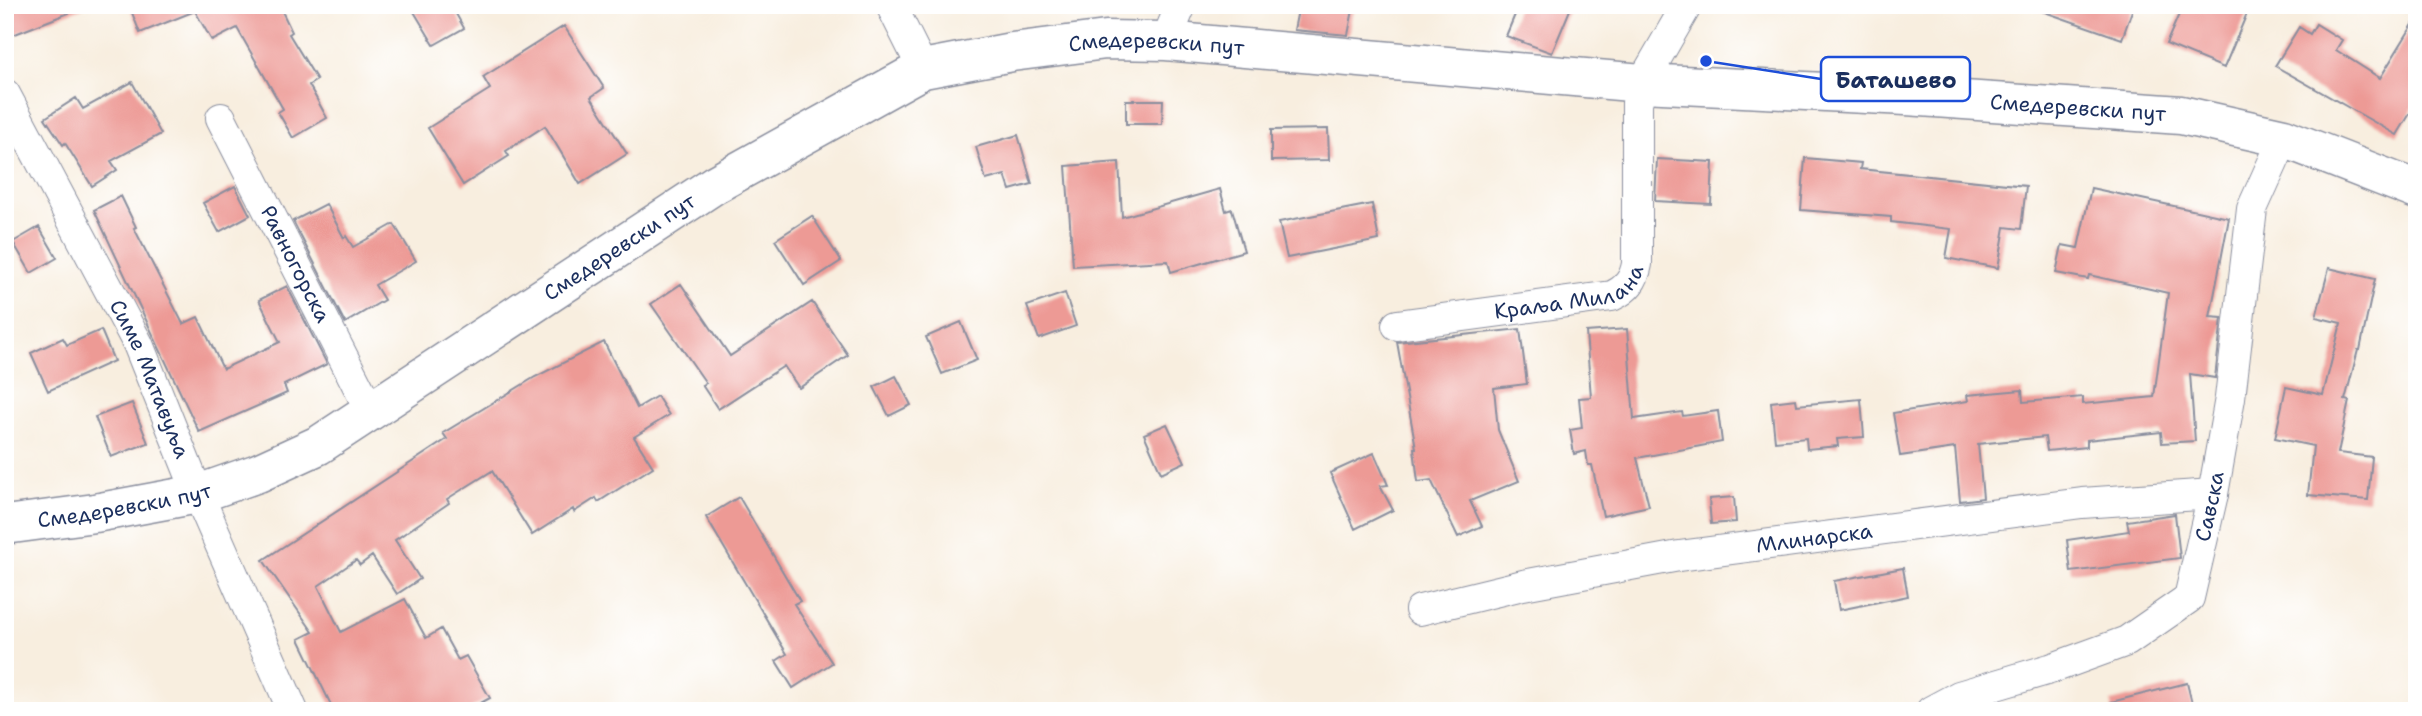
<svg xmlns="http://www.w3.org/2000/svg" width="2422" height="716" font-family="'Shantell Sans',sans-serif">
  <rect width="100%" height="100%" fill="#fff"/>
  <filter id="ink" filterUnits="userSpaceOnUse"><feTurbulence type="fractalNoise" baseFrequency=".0143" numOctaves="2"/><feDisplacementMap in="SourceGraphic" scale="14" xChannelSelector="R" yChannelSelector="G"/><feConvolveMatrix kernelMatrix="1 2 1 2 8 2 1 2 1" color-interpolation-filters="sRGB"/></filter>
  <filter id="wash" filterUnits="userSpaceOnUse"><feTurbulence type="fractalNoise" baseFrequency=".00686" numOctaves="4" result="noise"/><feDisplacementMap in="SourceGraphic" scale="28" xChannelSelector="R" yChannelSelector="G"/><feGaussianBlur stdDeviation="1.57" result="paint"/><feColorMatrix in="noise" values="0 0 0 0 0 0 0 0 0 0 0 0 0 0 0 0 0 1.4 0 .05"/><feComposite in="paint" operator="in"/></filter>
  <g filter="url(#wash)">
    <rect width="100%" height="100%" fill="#f8eedf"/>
    <g id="blocks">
      <path fill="#ed9a95" d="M5 5H84V7L5 38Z
        M129 5H279L292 32 289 34 317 80 309 85 327 118 293 138 278 112 283 109 237 28 212 41 195 11 140 33Z
        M410 5H451L464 28 434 45Z
        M1299 5H1354L1348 35 1294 30Z
        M1519 5H1572L1552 53 1506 36Z
        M2036 5H2134L2122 39 2036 9Z
        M2183 5H2233L2248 11 2224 68 2166 44Z
        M2417 18V102L2397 135 2275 66 2299 27 2310 34 2316 24 2342 40 2336 50 2380 78Z
        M564 26 604 88 591 97 627 154 580 184 545 126 506 151 509 156 463 185 428 128 490 89 483 77Z
        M132 82 161 134 111 161 117 170 92 186 65 143 63 145 45 118 76 98 83 109Z
        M1126 100H1163L1162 124H1126Z
        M1328 129 1329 160 1271 161V130Z
        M1018 135 1032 184 1010 190 1005 175 986 180 976 147Z
        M1805 158 1861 163 1860 169 2026 186 2021 229 2005 227 1998 268 1946 258 1951 229 1891 222V217L1801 210Z
        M1657 159 1713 162 1711 204 1655 201Z
        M1119 162 1122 217 1220 189 1226 211 1232 209 1244 251 1171 272 1168 261 1073 266 1066 166Z
        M235 186 250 215 219 232 203 203Z
        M2091 188 2229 218 2210 317 2222 318 2215 378 2190 374 2195 441 2162 443 2161 432 2087 440V447L2047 451 2045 437 1978 444 1983 498 1960 501 1955 448 1900 456 1893 413 1968 401 1967 395 2022 390 2023 402 2083 397V404L2154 397 2168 293 2089 275 2088 279 2056 273 2062 245 2078 248Z
        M121 196 136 227 134 228 183 324 198 317 223 369 280 342 259 300 287 286 327 364 284 385 287 393 199 432 94 210Z
        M326 204 344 238 346 236 353 247 394 224 416 261 375 285 384 300 345 323 293 221Z
        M1372 204 1379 240 1287 258 1279 222Z
        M812 216 841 261 804 285 775 240Z
        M39 227 57 258 31 273 13 242Z
        M2329 268 2375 279 2360 350H2358L2345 400 2349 401 2338 453 2372 457 2368 500 2308 495 2313 446 2275 438 2286 387 2323 395 2341 323 2316 317Z
        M681 284 730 356 812 302 848 355 799 388 784 366 718 409 702 385 706 383 651 304Z
        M1065 293 1076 326 1039 339 1027 306Z
        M961 322 977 360 942 374 926 337Z
        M1520 329 1527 384 1494 388 1498 430 1519 481 1470 501 1482 526 1458 537 1431 480 1418 482 1414 448H1416L1397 342Z
        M1627 329 1634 419 1682 412 1683 416 1718 411 1722 442 1637 458 1649 506 1603 516 1592 465H1588L1586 451 1574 454 1570 430 1582 428 1579 398 1591 397 1586 332Z
        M101 330 114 361 48 391 31 353 63 338 67 345Z
        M604 342 637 408 657 396 669 415 634 437 653 467 598 502 596 498 574 512 573 509 532 535 492 471 447 499 449 503 395 540 420 579 397 594 372 556 360 565 356 560 318 586 341 632 405 599 426 638 441 629 458 660 466 656 490 698 466 711H334L299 639 313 632 263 560 447 439 443 433 535 377Z
        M896 376 911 405 889 416 874 387Z
        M1796 399 1797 405 1861 399 1864 437 1837 439 1838 446 1807 449 1806 438 1775 441 1771 402Z
        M132 403 148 443 111 457 95 417Z
        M1167 424 1185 462 1161 473 1144 434Z
        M1374 453 1388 485 1380 486 1393 510 1355 529 1330 473Z
        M739 497 800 601 794 604 832 663 793 688 776 661 787 654 706 517Z
        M1734 497 1736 522 1711 524 1709 499Z
        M2175 514 2180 558 2071 572 2067 540 2129 531 2127 521Z
        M1903 568 1908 596 1839 610 1834 581Z
        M2187 683 2194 711H2112L2111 702Z"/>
    </g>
  </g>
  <g filter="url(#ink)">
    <use href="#blocks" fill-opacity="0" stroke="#8a8e9e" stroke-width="2"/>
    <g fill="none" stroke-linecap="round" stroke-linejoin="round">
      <g stroke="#8a8e9e" stroke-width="32">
        <g id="street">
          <path d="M891 5 923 69"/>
          <path d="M1166 41 1181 5"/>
          <path id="s1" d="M5 94 138 344 198 494 293 711"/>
          <path id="s2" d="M221 118 371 412"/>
          <path id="s3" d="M1397 325 1612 296C1627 289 1634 280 1637 264V103L1642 83 1687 5"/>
          <path id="s4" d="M1420 610 1523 585 1679 556 2082 503 2213 494"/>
          <path id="s5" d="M1931 711 1959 696 2050 669 2127 641 2189 598 2213 494 2230 398 2252 209 2284 138"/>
        </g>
      </g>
      <g stroke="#8a8e9e" stroke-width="41">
        <g id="secondary">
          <path id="s6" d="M5 525 95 513 198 494 258 473 319 445 714 185 923 69 1012 52 1106 40 1166 41 1642 83 1906 96 2181 115 2284 138 2417 190"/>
        </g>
      </g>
      <use href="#street" stroke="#fff" stroke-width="30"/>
      <use href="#secondary" stroke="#fff" stroke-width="38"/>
    </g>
  </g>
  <g text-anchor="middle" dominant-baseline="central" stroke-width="6" stroke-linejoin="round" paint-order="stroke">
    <g font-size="21" fill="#1b2f5e" stroke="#fff">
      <text stroke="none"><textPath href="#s6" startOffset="1274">Смедеревски пут</textPath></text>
      <text stroke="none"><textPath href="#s6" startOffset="2198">Смедеревски пут</textPath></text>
      <text stroke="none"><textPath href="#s6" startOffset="686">Смедеревски пут</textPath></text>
      <text stroke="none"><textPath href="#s2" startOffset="164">Равногорска</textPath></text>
      <text stroke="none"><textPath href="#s3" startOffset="178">Краља Милана</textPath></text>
      <text stroke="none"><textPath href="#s1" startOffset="320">Симе Матавуља</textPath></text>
      <text stroke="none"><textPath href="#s6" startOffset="121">Смедеревски пут</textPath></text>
      <text stroke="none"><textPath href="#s5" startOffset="378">Савска</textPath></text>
      <text stroke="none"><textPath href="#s4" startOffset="401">Млинарска</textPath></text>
    </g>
  </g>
  <path fill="none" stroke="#1d4ed8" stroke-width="2.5" d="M1706 61L1821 79"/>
  <circle fill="#1d4ed8" stroke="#fff" stroke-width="2.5" cx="1706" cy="61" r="7"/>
  <rect fill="#fff" stroke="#1d4ed8" stroke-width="2.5" x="1821" y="57" width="149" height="44" rx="7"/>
  <g font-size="23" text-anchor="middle" font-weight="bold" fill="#1b2f5e">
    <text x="1896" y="88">Баташево</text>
  </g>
  <rect width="2422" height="716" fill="none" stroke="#fff" stroke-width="28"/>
</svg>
